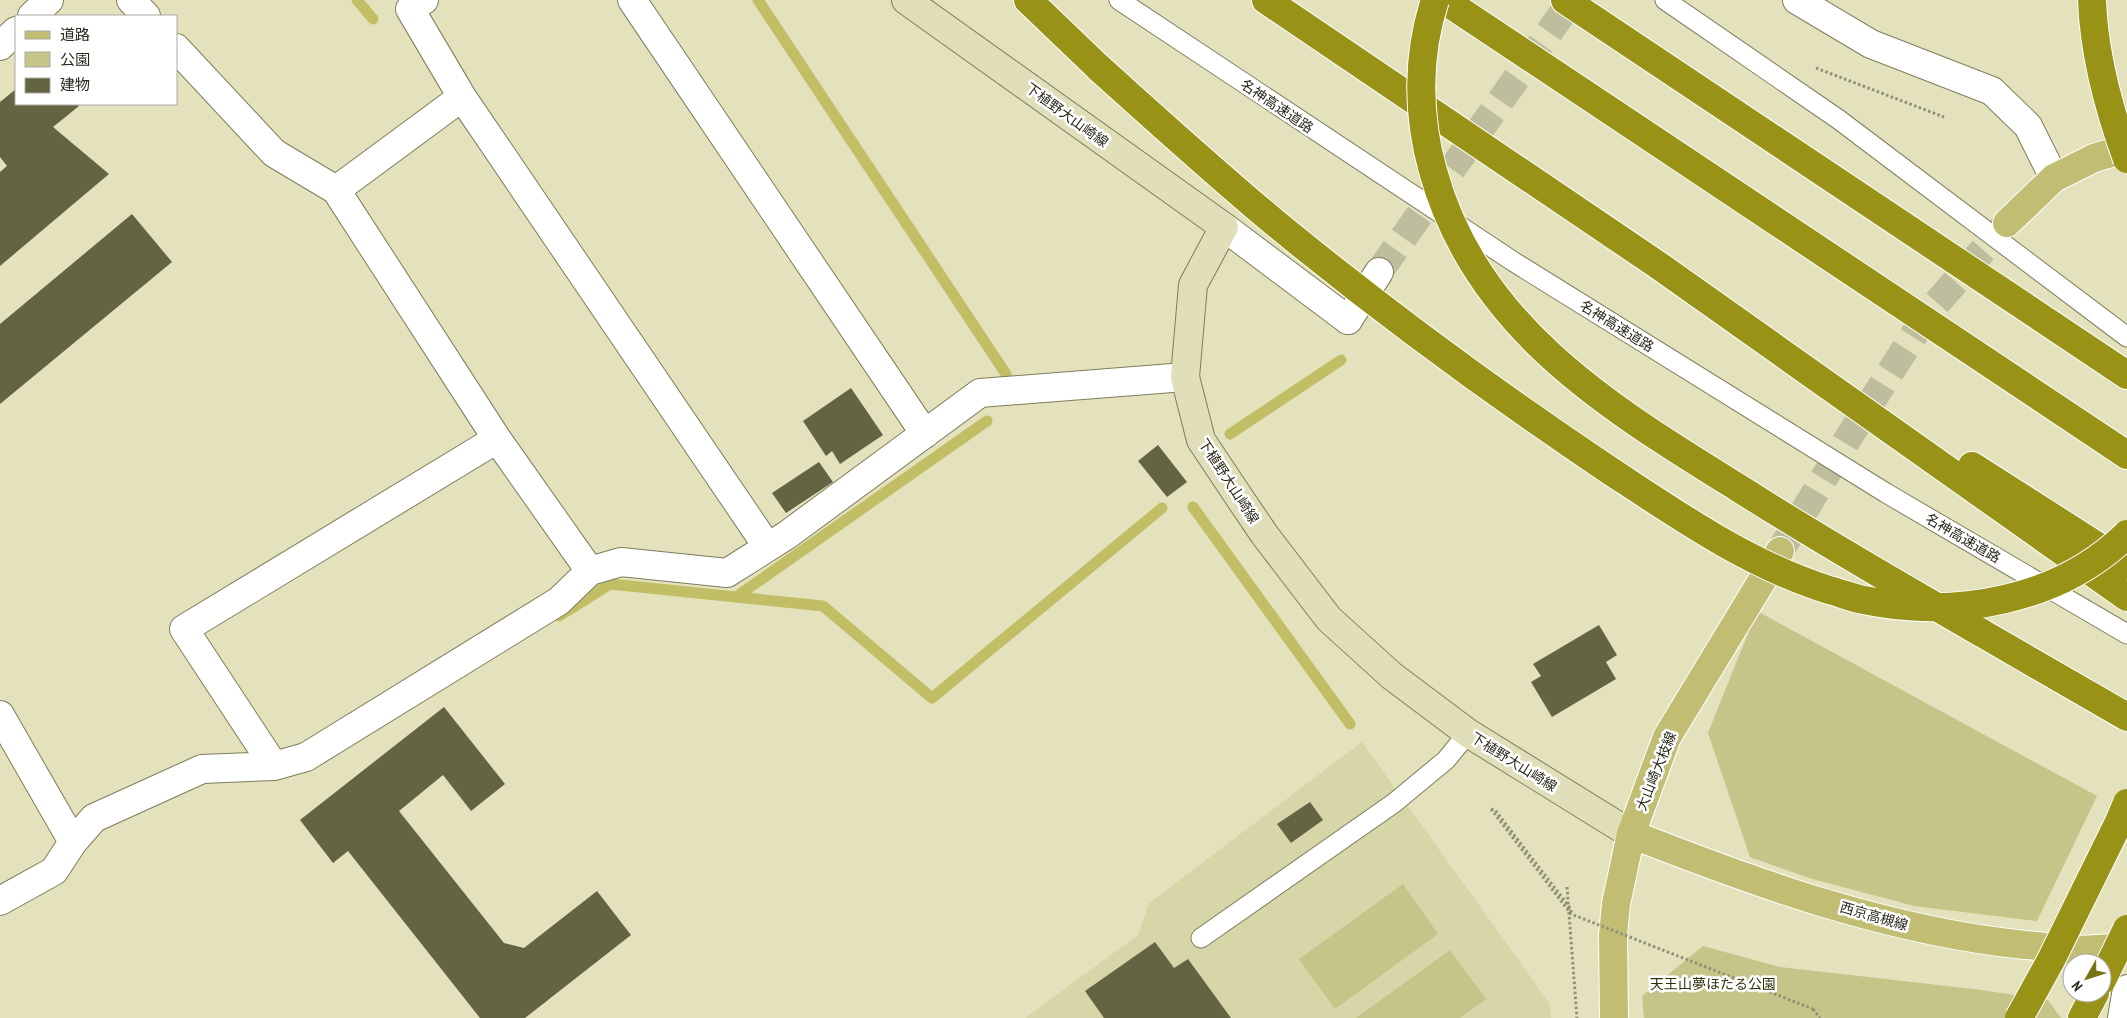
<svg xmlns="http://www.w3.org/2000/svg" width="2127" height="1018" font-family="'PT Sans Narrow','Noto Sans JP',sans-serif">
  <rect width="100%" height="100%" fill="#e3e2bd"/>
  <path fill="#d7d6a9" d="M1362 742 1550 1004 1551 1018H1025L1138 935 1149 903Z"/>
  <path fill="#c6c489" d="M1757 611 2097 796 2037 921 1914 906 1809 878 1750 857 1708 733Z
    M1403 884 1438 934 1335 1009 1299 959Z
    M1703 946 1780 967 1982 990 2048 1000 2061 1018H1644L1642 996Z
    M1450 950 1486 999 1460 1018H1356Z"/>
  <g fill="none" stroke-linecap="round" stroke-linejoin="round">
    <path stroke="#c1be66" stroke-width="11" d="M357 0 373 19
      M758 0 1006 374
      M1230 434 1341 360
      M1193 507 1350 724
      M736 597 823 606 932 698 1162 508
      M559 616 610 584 736 597 987 421"/>
  </g>
  <path fill="#646342" d="M16 89V104H77L79 106 53 127 109 174 0 266V172L7 166 0 157V102Z
    M132 214 172 262 0 404V324Z
    M851 388 883 435 840 464 832 451 826 456 803 421Z
    M1158 445 1187 482 1167 497 1138 461Z
    M819 462 833 482 786 513 772 493Z
    M1599 625 1617 655 1606 662 1616 679 1552 717 1531 682 1541 676 1533 664Z
    M444 707 505 784 471 811 443 775 399 811 504 943 524 948 597 891 631 935 525 1018H480L348 851 333 863 300 820Z
    M1310 802 1323 820 1291 843 1277 824Z
    M1155 942 1174 968 1188 959 1231 1018H1104L1085 991Z"/>
  <g fill="none" stroke-linecap="round" stroke-linejoin="round">
    <path stroke="#bebd9d" stroke-width="28" stroke-dasharray="28 14" stroke-linecap="butt" d="M1379 272 1572 0"/>
    <path stroke="#bebd9d" stroke-width="28" stroke-dasharray="28 14" stroke-linecap="butt" d="M1780 551 1847 440 1928 313 2007 223"/>
    <g stroke="#7e7d5b" stroke-width="21">
      <path id="service" d="M1119 0 1514 262 1886 493 2127 634
        M1665 0 1838 119 2127 337
        M1201 938 1394 803 1446 760 1468 733"/>
    </g>
    <g stroke="#7e7d5b" stroke-width="30">
      <path id="minor" d="M131 0 146 16
        M424 0 410 9 462 97 336 190 497 439 590 571
        M632 0 925 434
        M32 16 49 0
        M0 46 16 31
        M176 48 274 153 336 190
        M462 97 767 546
        M1348 320 1379 272
        M0 715 73 842
        M274 766 184 629 497 439
        M0 901 54 871 73 842 94 818 202 769 274 766 306 757 559 601 590 571 621 562 727 573 787 535 980 393 1185 377
        M2122 1018 2127 989"/>
    </g>
    <g stroke="#7e7d5b" stroke-width="30">
      <path id="tertiary" d="M1797 0 1871 44 1992 91 2028 126 2054 178
        M1224 227 1348 320"/>
    </g>
    <g stroke="#7e7d5b" stroke-width="30">
      <path id="secondary" d="M906 0 1224 227 1193 285 1185 377 1201 440 1237 494 1264 534 1329 619 1392 676 1468 733 1631 834"/>
    </g>
    <g stroke="#fff" stroke-width="30">
      <path id="primary" d="M2007 223 2054 178 2094 158 2127 148
        M1631 834C1758 884 1888 931 2025 945 2041 946 2058 949 2074 950 2091 950 2109 948 2127 947
        M1614 1018 1613 935 1616 904 1631 834 1667 737 1780 551"/>
    </g>
    <g stroke="#fff" stroke-width="30">
      <path id="motorway" d="M1028 0 1099 68
        M1266 0 1655 263 2127 597
        M1444 0 2127 455
        M1565 0 2127 375
        M1972 466 2127 565
        M1980 632 2127 717
        M2082 1018 2095 993"/>
    </g>
    <path stroke="#919076" stroke-width="3" stroke-dasharray="2.5 2.5" stroke-linecap="butt" d="M1816 68 1944 117
      M1567 887 1577 1018
      M1813 1009 1820 1018"/>
    <use href="#service" stroke="#fff" stroke-width="19"/>
    <use href="#minor" stroke="#fff" stroke-width="28"/>
    <use href="#tertiary" stroke="#fff" stroke-width="28"/>
    <use href="#secondary" stroke="#e0dfb9" stroke-width="28"/>
    <use href="#primary" stroke="#c1be74" stroke-width="28"/>
    <use href="#motorway" stroke="#989317" stroke-width="28"/>
    <g stroke="#fff" stroke-width="30" stroke-linecap="butt">
      <path id="motorway-bridge" d="M1435 0C1417 55 1417 115 1433 171 1476 327 1608 407 1737 487 1817 538 1898 585 1980 632
        M2092 0C2094 55 2108 107 2127 159
        M1099 68C1157 120 1214 172 1274 222 1381 310 1494 393 1609 470 1679 516 1749 565 1829 590 1841 593 1852 598 1864 600 1955 619 2059 601 2127 534
        M2102 980 2127 929
        M2019 1018 2051 960 2119 822 2127 803"/>
    </g>
    <path stroke="#919076" stroke-width="3" stroke-dasharray="2.5 2.5" stroke-linecap="butt" d="M1491 809 1571 914 1813 1009
      M1491 809 1495 810 1571 909V914"/>
    <use href="#motorway-bridge" stroke="#989317" stroke-width="28"/>
  </g>
  <g text-anchor="middle" dominant-baseline="central" stroke-width="5" stroke-linejoin="round" paint-order="stroke">
    <g font-size="14" fill="#2a291b" stroke="#fff">
      <text transform="translate(1277 106) rotate(34)">名神高速道路</text>
      <text transform="translate(1067 115) rotate(36)">下植野大山崎線</text>
      <text transform="translate(1617 326) rotate(32)">名神高速道路</text>
      <text transform="translate(1229 481) rotate(57)">下植野大山崎線</text>
      <text transform="translate(1963 538) rotate(30)">名神高速道路</text>
      <text transform="translate(1514 762) rotate(32)">下植野大山崎線</text>
      <text transform="translate(1656 771) rotate(-68)">大山崎大枝線</text>
      <text transform="translate(1874 916) rotate(16)">西京高槻線</text>
    </g>
    <g font-size="14" fill="#33310a" stroke="#fff">
      <text x="1713" y="984">天王山夢ほたる公園</text>
    </g>
  </g>
  <rect x="15" y="15" width="162" height="90" fill="#ffffff" stroke="#aaa9a4"/>
  <rect x="25" y="31" width="25" height="8" fill="#c1be74" stroke="#aaa9a4"/>
  <text x="60" y="40" font-size="15" fill="#2a291b">道路</text>
  <rect x="25" y="52" width="25" height="15" fill="#c6c489" stroke="#aaa9a4"/>
  <text x="60" y="65" font-size="15" fill="#2a291b">公園</text>
  <rect x="25" y="78" width="25" height="15" fill="#646342" stroke="#aaa9a4"/>
  <text x="60" y="90" font-size="15" fill="#2a291b">建物</text>
  <g transform="translate(2087 978) rotate(231)"><circle r="24" fill="#ffffff" stroke="#aaa9a4"/>
  <path d="M0-4L9 19L0 12L-9 19Z" fill="#777317"/>
  <text y="-8" font-size="14" font-weight="bold" text-anchor="middle" fill="#2a291b">N</text>
  </g>
</svg>
